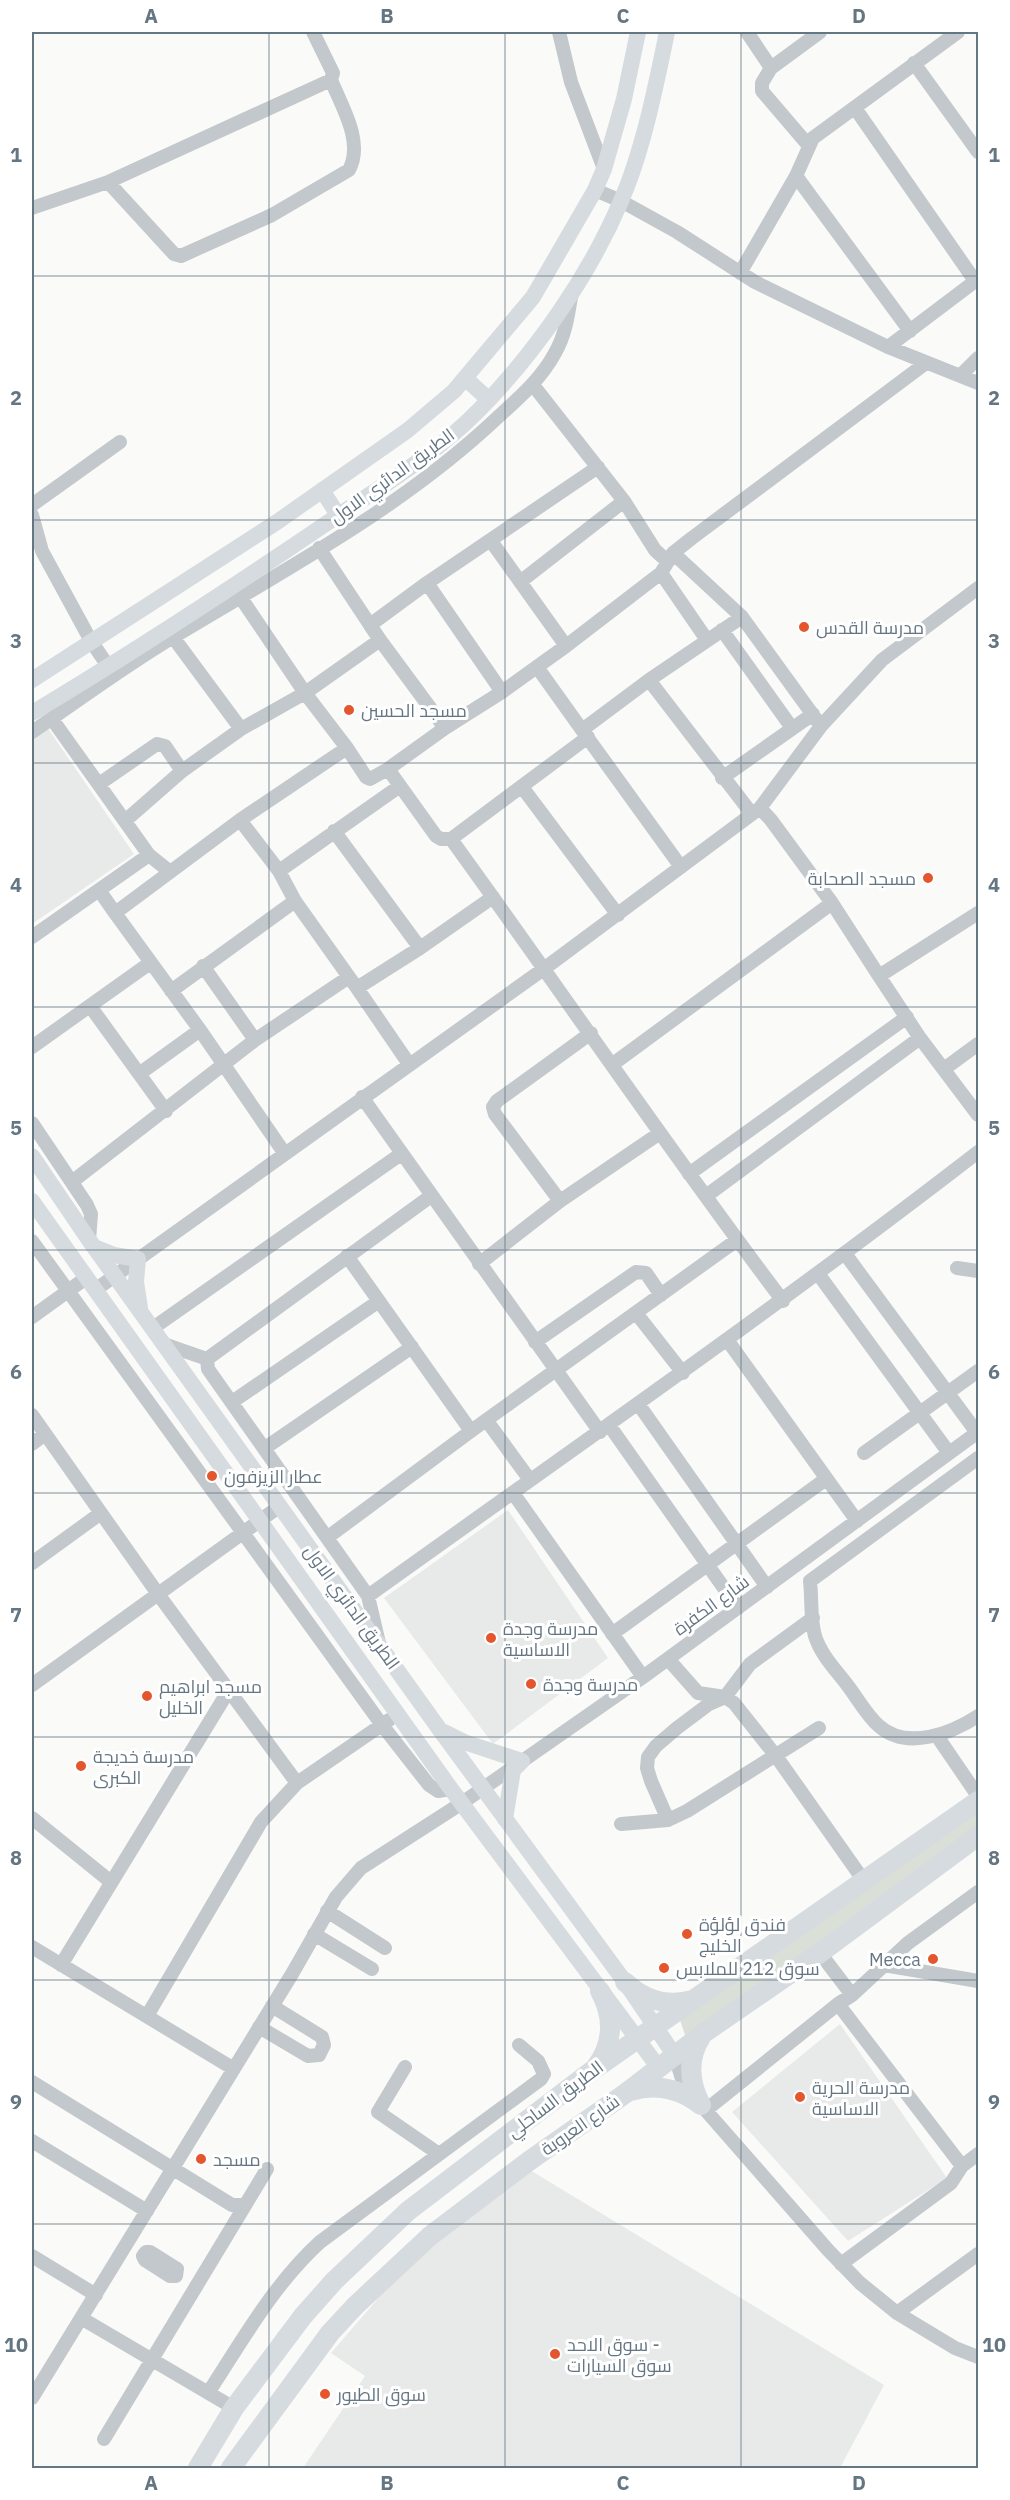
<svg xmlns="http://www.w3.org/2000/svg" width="1010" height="2500" font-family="'IBM Plex Sans',Cairo,sans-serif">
  <rect width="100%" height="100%" fill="#fafaf8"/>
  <path fill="#e8e9e9" d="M47 727 134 854 32 924V738Z
    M508 1510 608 1658 493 1744 384 1598Z
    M840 2024 947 2178 848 2241 732 2112Z
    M530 2170 884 2385 840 2468H303L365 2376 331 2353 387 2288 445 2234Z"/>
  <path fill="#dadfd7" d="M978 1808V1829L823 1941 685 2035 680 2020Z"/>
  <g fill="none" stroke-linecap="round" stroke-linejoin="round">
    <path stroke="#c3c8cc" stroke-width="14" d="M559 32 571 82 604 169
      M747 32 771 68 762 83V91L809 146
      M914 63 978 152
      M771 68 820 32
      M855 108 975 281
      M796 176 910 331
      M108 182 174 254 181 256 272 215 349 170C364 142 342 107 331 80L333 73 313 32
      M595 190 621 201 677 232 755 282 888 347 978 383
      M32 208 108 182 331 80
      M740 273 796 176 813 138 958 32
      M888 347 978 279
      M961 375 978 358
      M533 385 624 501 655 550 667 561
      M32 505 120 442
      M32 515 42 551 91 641 108 666
      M491 541 566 646
      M319 548 370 625
      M673 553 742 617 821 726
      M661 573 707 640
      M520 582 624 501
      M427 583 502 692
      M722 630 792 728
      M173 637 241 729
      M380 640 445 728
      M537 667 582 730
      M649 680 752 814
      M52 719 149 855
      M32 732C79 700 126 665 175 636 286 569 403 507 498 417 519 398 541 379 555 353 565 336 568 316 571 297
      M588 737 451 839H441L436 836 388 769 445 728 502 692 566 646 661 573 673 553 692 538 926 363
      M388 769 370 779 366 777 347 748 305 693 380 640 370 625 427 583 598 467
      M722 778 813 714
      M99 784 157 744 165 746 182 771
      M522 787 618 915
      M760 808 821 726 882 660 978 588
      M126 820 182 771 241 729 305 693 241 598
      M240 820 279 871 400 786
      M334 831 420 948
      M451 839C562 992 668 1149 783 1301
      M681 867 582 730 649 680 742 617
      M279 871 295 901 349 977
      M99 890 149 855 169 871
      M115 913 200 1030 285 1154
      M978 913 879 976 920 1038 978 1115
      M32 937 99 890 115 913 240 820 347 748
      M203 966 255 1040
      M171 991 295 901
      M90 1006 166 1111
      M32 1047 150 963
      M409 1064 357 988 420 948 493 897
      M613 1064 832 903
      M944 1069 978 1044
      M139 1074 200 1030
      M362 1097 600 1432
      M32 1123 87 1205 91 1214 89 1240
      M689 1174 907 1017
      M73 1181 255 1040 349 977 357 988
      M706 1196 920 1038
      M560 1201 495 1114 493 1107 497 1101 591 1033
      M32 1241 382 1725 429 1785 438 1791 451 1789
      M846 1255 978 1434
      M347 1256 471 1431
      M479 1264 560 1201 660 1133
      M957 1268 978 1271
      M819 1275 949 1453
      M95 1290 545 968 760 808 771 820 832 903 879 976
      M636 1313 683 1373
      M32 1317 86 1278
      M153 1328 401 1154
      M728 1341 857 1521
      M535 1342 636 1272 646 1273 661 1295
      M164 1344 207 1359
      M232 1402 379 1301
      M639 1405 767 1587
      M32 1415 158 1594 297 1783
      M487 1421 530 1480
      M609 1425 738 1608
      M32 1444 45 1434
      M265 1448 412 1347
      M864 1453 978 1371
      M978 1458 810 1581C812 1598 810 1619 815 1636 821 1655 836 1670 848 1686 858 1699 867 1716 879 1726 907 1751 952 1733 978 1716
      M513 1493 643 1677
      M328 1537 471 1431 737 1240
      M32 1563 101 1513
      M368 1596C573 1449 779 1306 978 1152
      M612 1634 826 1479
      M379 1643 368 1596 208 1369 207 1359 431 1196
      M668 1659 698 1693 725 1697 734 1703 776 1756 864 1881
      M32 1685 280 1506
      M937 1736 978 1796
      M32 1818 111 1882
      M668 1820 651 1781 647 1768 648 1757 656 1746 677 1728 709 1704 725 1697 750 1664 813 1618
      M621 1824 668 1820 687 1811 819 1728
      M327 1911 385 1948
      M314 1934 372 1969
      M32 1947 234 2069
      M820 1953 852 1995
      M61 1965 229 1690
      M884 1965 978 1981
      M838 2004 962 2166 978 2154
      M147 2016 261 1822 297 1783 389 1720
      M259 2027 308 2056 319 2055 324 2045 322 2037 272 2006
      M675 2056 682 2079 701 2105 828 2250 860 2283 897 2313 955 2348 978 2357
      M405 2067 378 2112 439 2154
      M32 2082 232 2205H245
      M706 2110 838 2004 852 1995 908 1943 978 1892
      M32 2141 147 2211
      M146 2252H150L177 2269 176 2276H170L145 2260 143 2256Z
      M32 2256 96 2295
      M841 2264 951 2183 962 2166
      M897 2313 978 2254
      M81 2318 234 2408
      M208 2393C242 2341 273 2285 320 2242L541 2079 544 2074 538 2061 519 2045
      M32 2398 292 1974 336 1897 361 1868 462 1803 643 1677 978 1432
      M104 2439 267 2169"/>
    <path stroke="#d6dbdf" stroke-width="16" d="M465 378 488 399
      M322 490 338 515
      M32 680 277 522 408 430 454 391 533 297 595 190 604 169 624 99 638 32
      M32 713C132 653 230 589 327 523 379 488 435 455 479 410 536 352 589 276 621 201 643 151 656 85 667 32
      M32 1156 89 1240 440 1730 625 1982 675 2056
      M32 1201 451 1789 659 2068
      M94 1247 114 1255 138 1259 136 1282 140 1308
      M444 1732 464 1742 522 1761 513 1770 505 1819"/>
    <path stroke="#d6dbdf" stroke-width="20" d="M625 1982C644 2000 668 2007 693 2000
      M596 2067C614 2043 614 2017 600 1991
      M631 2091C657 2083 680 2089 701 2105
      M701 2105C689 2082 687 2059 701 2037
      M198 2468 234 2408 303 2316 334 2281 408 2211 593 2070 978 1801
      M231 2468 330 2333 355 2306 430 2236 529 2161 626 2093 704 2033 820 1953 978 1836"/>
  </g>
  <path fill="none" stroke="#657683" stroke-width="1.5" stroke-opacity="0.55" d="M269 32V2468M505 32V2468M741 32V2468M32 276H978M32 520H978M32 763H978M32 1007H978M32 1250H978M32 1493H978M32 1737H978M32 1980H978M32 2224H978"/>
  <g fill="#e4572e" stroke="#fff" stroke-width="2">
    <circle cx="804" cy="627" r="6"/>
    <circle cx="349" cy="710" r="6"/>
    <circle cx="928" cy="878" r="6"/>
    <circle cx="212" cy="1476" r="6"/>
    <circle cx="491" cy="1638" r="6"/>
    <circle cx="531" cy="1684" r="6"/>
    <circle cx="147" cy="1696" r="6"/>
    <circle cx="81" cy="1766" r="6"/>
    <circle cx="687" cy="1934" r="6"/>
    <circle cx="933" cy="1959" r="6"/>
    <circle cx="664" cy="1968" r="6"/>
    <circle cx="800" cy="2097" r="6"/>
    <circle cx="201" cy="2159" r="6"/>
    <circle cx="555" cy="2354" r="6"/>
    <circle cx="325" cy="2394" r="6"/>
  </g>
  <g text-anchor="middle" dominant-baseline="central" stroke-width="6" stroke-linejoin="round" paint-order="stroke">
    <g font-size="18" fill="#657683" stroke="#fff">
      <text transform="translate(392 476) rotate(-36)">الطريق الدائري الاول</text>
      <text transform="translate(711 1605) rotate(-36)">شارع الكفرة</text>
      <text transform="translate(352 1607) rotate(54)">الطريق الدائري الاول</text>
      <text transform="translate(555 2099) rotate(-37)">الطريق الساحلي</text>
      <text transform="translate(580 2125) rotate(-35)">شارع العروبة</text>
    </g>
    <g font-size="18" fill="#657683" stroke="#fff" text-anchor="start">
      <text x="816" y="627">مدرسة القدس</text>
      <text x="361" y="710">مسجد الحسين</text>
      <text x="916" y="878" text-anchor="end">مسجد الصحابة</text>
      <text x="224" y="1476">عطار الزيزفون</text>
      <text x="503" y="1628">مدرسة وجدة<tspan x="503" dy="21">الاساسية</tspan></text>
      <text x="543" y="1684">مدرسة وجدة</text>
      <text x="159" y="1686">مسجد ابراهيم<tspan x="159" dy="21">الخليل</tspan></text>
      <text x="93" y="1756">مدرسة خديجة<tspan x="93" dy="21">الكبرى</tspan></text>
      <text x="699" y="1924">فندق لؤلؤة<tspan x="699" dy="21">الخليج</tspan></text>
      <text x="921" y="1959" text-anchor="end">Mecca</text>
      <text x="676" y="1968">سوق 212 للملابس</text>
      <text x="812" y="2087">مدرسة الحرية<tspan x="812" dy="21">الاساسية</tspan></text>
      <text x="213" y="2159">مسجد</text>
      <text x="567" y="2344">سوق الاحد -<tspan x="567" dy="21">سوق السيارات</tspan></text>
      <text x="337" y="2394">سوق الطيور</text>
    </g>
  </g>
  <rect width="1010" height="2500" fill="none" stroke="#ffffff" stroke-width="66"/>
  <rect x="33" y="33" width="944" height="2434" fill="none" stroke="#657683" stroke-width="2"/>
  <g font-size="20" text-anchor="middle" font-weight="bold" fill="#657683">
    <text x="151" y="23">A</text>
    <text x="387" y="23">B</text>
    <text x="623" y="23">C</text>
    <text x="859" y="23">D</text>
    <text x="16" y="162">1</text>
    <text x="994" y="162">1</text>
    <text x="16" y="405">2</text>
    <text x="994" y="405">2</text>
    <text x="16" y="648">3</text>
    <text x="994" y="648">3</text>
    <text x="16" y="892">4</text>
    <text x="994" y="892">4</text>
    <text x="16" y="1135">5</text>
    <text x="994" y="1135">5</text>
    <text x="16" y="1379">6</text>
    <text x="994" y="1379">6</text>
    <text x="16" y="1622">7</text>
    <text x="994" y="1622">7</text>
    <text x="16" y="1865">8</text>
    <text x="994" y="1865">8</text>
    <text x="16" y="2109">9</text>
    <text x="994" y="2109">9</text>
    <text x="16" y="2352">10</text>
    <text x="994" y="2352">10</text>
    <text x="151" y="2490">A</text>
    <text x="387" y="2490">B</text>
    <text x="623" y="2490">C</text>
    <text x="859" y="2490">D</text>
  </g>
</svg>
